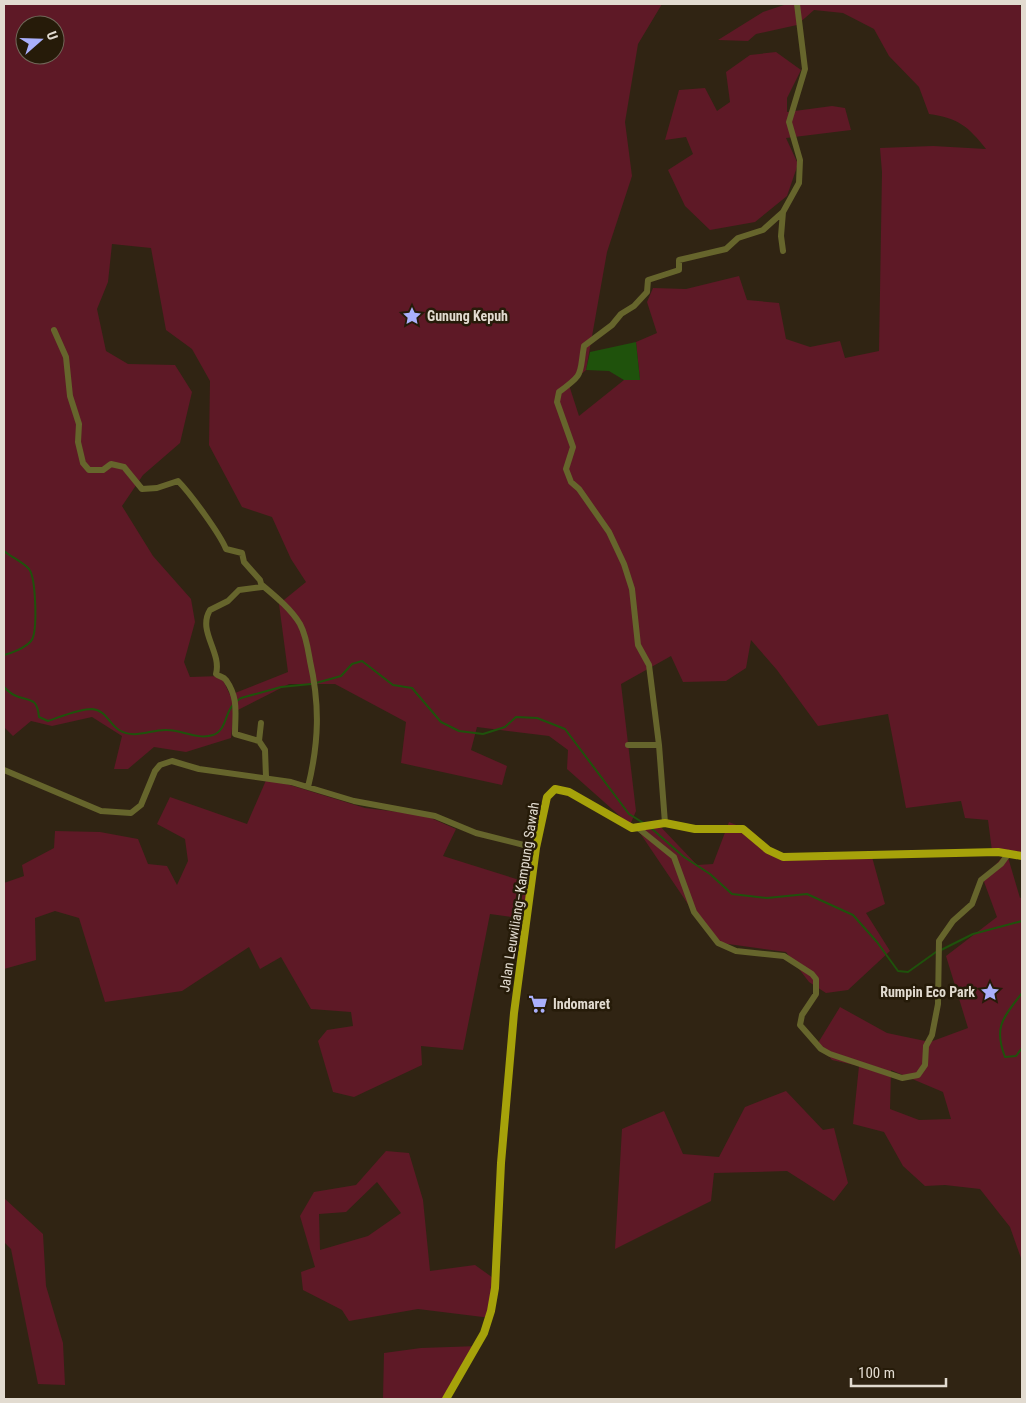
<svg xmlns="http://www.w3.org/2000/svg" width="1026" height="1403" font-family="'Roboto Condensed',sans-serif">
  <rect width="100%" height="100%" fill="#302413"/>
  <path fill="#5e1926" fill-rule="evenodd" d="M4 4H662L638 44 625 122 632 176 607 252 586 370 569 385 579 416 624 380H640L636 342 657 333 647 302 653 288 686 289 739 276 747 300 779 303 786 339 810 347 840 341 845 358 879 351 882 172 880 148 933 146 986 149C968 126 958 118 929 114L919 87 889 56 874 29 843 13 814 10 797 25 756 34 748 41 718 40 763 12 787 4H1019L1022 9V855L1007 854 1020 898 1022 897V1261L1010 1227 980 1189 945 1185 925 1186 903 1166 884 1132 853 1124 859 1066 832 1060 818 1043 840 1007 887 1033 930 1042 968 1028 946 956 997 917 983 879 1006 853 992 851 988 820 965 818 961 801 906 808 888 714 818 726 777 670 751 640 746 668 726 681 683 682 671 656 621 684 636 811 630 825 567 769 568 750 549 736 477 727 471 750 507 766 502 785 401 763 406 722 335 684H289L234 712 231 738 186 752 154 747 128 769H114L122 736 92 717 52 726 31 721 13 736 4 727ZM25 25H55V55H25ZM112 244 151 248 166 330 192 349 210 381 209 445 242 507 272 517 291 559 306 582 279 604 288 672 230 695 221 676 190 677 184 662 195 622 191 599 153 556 122 506 143 475 180 443 192 392 175 365 128 364 106 351 97 309 108 282ZM891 1070 943 1092 951 1119 919 1120 890 1109Z
    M776 52 801 70 787 98V112L832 106 845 108 851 130 786 138 798 164 787 196 755 222 710 230 685 206 668 170 693 154 686 137 665 140 679 90 705 88 717 111 730 102 726 72 750 55Z
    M267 778 365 808 424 815 456 829 443 856 529 883 525 919 490 914 463 1050 421 1046 422 1065 354 1097 333 1092 318 1041 327 1030 353 1026 351 1012 311 1009 281 957 260 969 249 947 182 991 105 1002 79 918 55 911 35 918 36 960 4 969V883L24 876 22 865 54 848 55 831 100 832 138 839 148 864 167 866 177 885 188 861 185 839 157 824 170 797 247 824Z
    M729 822 753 832 779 858 872 857 885 904 866 913 890 951 848 990 826 993 809 982 786 952 721 943 696 916 640 833 657 823 697 865 713 864Z
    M786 1091 823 1130 834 1128 848 1183 834 1201 787 1171 714 1173 711 1201 615 1249 622 1129 664 1111 683 1154 719 1157 745 1107Z
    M386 1151 409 1153 423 1200 430 1271 475 1265 496 1280 491 1318 418 1309 349 1321 342 1310 303 1290 301 1272 315 1267 300 1216 314 1192 356 1185ZM377 1182 401 1213 368 1236 320 1250 319 1214 346 1212Z
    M4 1198 43 1234 46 1286 63 1343 65 1385 38 1384 11 1249 4 1242Z
    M479 1346 447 1399H383L384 1353 421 1348Z"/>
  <path fill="#1f520c" d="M636 342 640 380H624L609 371 586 370 590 352Z"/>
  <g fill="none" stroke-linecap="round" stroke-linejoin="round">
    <path stroke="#1f520c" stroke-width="2" d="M4 551C11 557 23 562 29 569 36 578 38 633 31 641 25 648 12 653 4 655
      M316 683 341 676 352 664 362 661 393 685 412 688 441 722 459 731 483 734 505 727 516 717 537 718 565 729 629 814 645 824
      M4 687C7 690 10 693 14 695 28 702 37 695 39 717L48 721C60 717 79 709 92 709 106 710 109 724 119 730 135 740 151 729 167 730 182 730 198 740 213 735 226 731 225 713 233 705
      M237 701 241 698 281 687 311 684
      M651 828 684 857 710 874 732 894 767 898 807 894 853 915 877 942 898 971 908 972 936 952
      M941 950 973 934 1022 921
      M1022 993C1004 1017 993 1026 1005 1057L1016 1056 1022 1048"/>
    <path stroke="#66652c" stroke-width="6" d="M783 251 781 236 783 212
      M54 330 66 357 70 396 79 424 78 442 83 463 89 470H103L111 464 124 467 142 489 157 488 178 481C190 493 220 534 226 549L242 553 244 562 260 580 262 587 239 590 228 601 210 610C197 631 222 652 216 674 219 677 223 676 226 680 239 699 235 713 235 734L259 741
      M262 585C275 596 291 609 300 624 306 635 308 649 310 661 320 705 319 742 308 787
      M261 723 259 741 265 750 266 777
      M628 745H659
      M4 770 101 811 131 813 141 805 155 771 160 765 172 761 199 769 291 782 354 801 435 816 476 833 536 848
      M665 823 659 745 649 665 638 645 632 589 624 564 609 532 579 489 571 482 566 469 573 447 557 402 559 392C585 373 579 375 584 346L612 325 621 314 634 306 647 292 648 280 679 270V260L726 249 738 238 763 230 783 212 799 183 800 160 789 122 805 69 797 4
      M638 828 674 857 694 912 718 943 736 951 784 956 812 974 816 979V994L802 1015 800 1025 821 1049 830 1054 902 1078 918 1075 925 1065 926 1046 932 1035 938 1004 939 941 953 921 972 904 981 880 1001 864 1009 853"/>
    <path stroke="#a6a20a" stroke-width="8" d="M446 1399 484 1333 491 1311 495 1288 501 1163 514 1013 536 848 547 797 555 789 569 792 632 828 665 823 695 829H743L768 850 783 857 998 852 1022 856"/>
  </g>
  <defs>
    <g id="sight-bare" transform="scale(1.5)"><path d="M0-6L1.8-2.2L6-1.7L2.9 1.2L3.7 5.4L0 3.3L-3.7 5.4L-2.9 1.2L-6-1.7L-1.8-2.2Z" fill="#aab0fc" stroke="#261b09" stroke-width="2.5" paint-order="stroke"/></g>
    <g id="supermarket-bare" transform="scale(1.5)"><path d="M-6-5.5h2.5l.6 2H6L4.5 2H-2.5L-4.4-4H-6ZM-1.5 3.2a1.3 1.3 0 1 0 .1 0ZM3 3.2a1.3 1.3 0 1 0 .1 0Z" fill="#aab0fc" stroke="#261b09" stroke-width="2.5" paint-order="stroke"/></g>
  </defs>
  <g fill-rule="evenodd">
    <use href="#sight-bare" x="412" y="316"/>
    <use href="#sight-bare" x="990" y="992"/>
    <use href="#supermarket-bare" x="538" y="1004"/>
  </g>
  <g text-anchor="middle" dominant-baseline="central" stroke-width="5" stroke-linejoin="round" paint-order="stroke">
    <g font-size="14" font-weight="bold" fill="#e2dbd0" stroke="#261b09" text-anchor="start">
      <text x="427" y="316">Gunung Kepuh</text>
      <text x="975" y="992" text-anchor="end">Rumpin Eco Park</text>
      <text x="553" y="1004">Indomaret</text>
    </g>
    <g font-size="14" fill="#e2dbd0" stroke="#261b09">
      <text transform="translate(519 897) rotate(-81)">Jalan Leuwiliang–Kampung Sawah</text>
    </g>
  </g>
  <rect width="1026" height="1403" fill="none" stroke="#e2dbd0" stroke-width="10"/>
  <g transform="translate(40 40) rotate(70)"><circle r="24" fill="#261b09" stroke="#716859"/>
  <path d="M0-4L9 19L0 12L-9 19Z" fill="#aab0fc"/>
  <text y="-8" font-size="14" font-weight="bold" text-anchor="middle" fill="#e2dbd0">U</text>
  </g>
  <path d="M851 1378v8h95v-8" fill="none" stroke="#e2dbd0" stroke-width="2.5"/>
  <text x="858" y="1378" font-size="15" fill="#e2dbd0" stroke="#261b09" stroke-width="4" paint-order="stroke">100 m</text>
</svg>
